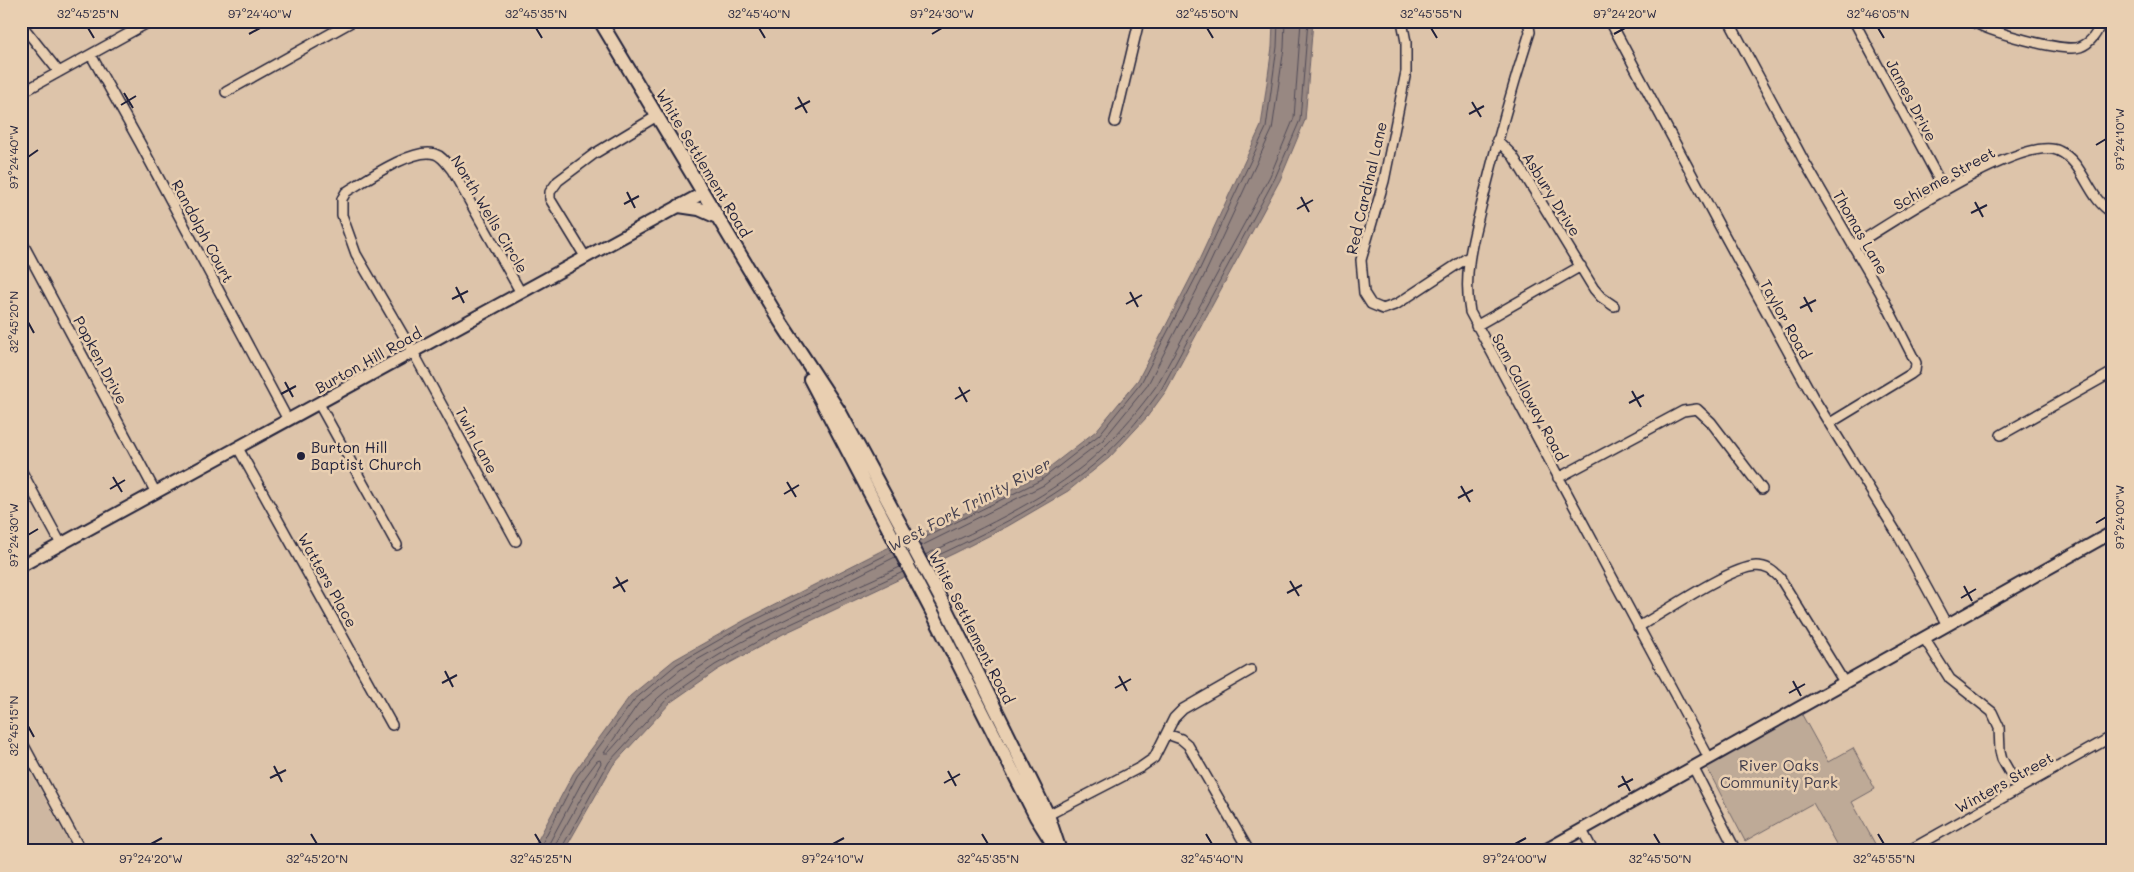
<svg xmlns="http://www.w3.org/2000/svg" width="2134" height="872" font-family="Mali,sans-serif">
  <rect width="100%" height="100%" fill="#ddc4aa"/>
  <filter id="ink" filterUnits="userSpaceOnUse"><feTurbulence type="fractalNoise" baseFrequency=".02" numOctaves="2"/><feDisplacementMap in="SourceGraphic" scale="10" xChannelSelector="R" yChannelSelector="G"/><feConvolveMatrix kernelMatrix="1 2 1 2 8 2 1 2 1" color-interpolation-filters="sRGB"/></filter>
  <g filter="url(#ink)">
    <path fill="#ceb7a1" d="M21 755 74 851H21Z"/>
    <path fill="#beaa97" stroke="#706669" d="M1801 713 1828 762 1853 748 1875 789 1852 802 1879 851H1840L1813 803 1745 841 1706 766Z"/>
    <path fill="#988882" stroke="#695f66" d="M1273 21H1313L1305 120 1280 180 1166 391 1147 417 1109 458 1068 491 1008 526 955 553 783 634 717 670 671 702 613 765 564 851H532L573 774 630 696 674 660 745 620 883 550 939 526 1038 476 1096 431 1138 380 1193 273 1261 126 1272 47Z"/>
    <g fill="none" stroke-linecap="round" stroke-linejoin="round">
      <path stroke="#514b57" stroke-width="1" d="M918 541 1041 480 1099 435 1141 383 1197 275 1266 128 1277 47 1278 21
        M921 546 1044 485 1103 440 1147 386 1203 278 1272 130 1284 48 1285 21
        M925 555C983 528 1057 494 1102 449 1122 430 1140 408 1157 385L1270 176 1294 118 1301 21
        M895 557 750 630 681 669 638 704 604 753H608C625 735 646 707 665 692 735 637 820 604 900 567
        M928 560C990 531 1054 501 1105 455 1126 436 1145 412 1162 388L1275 178 1300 120 1308 21
        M538 851 577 776 634 700 677 664 747 624 892 552
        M545 851 583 780 597 761 600 760 601 763 556 843 554 851
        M560 851 609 762 668 698 715 665 780 629 903 572"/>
      <g stroke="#22223b" stroke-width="12">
        <path id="minor" d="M1402 21 1406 42V72L1384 181 1361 260 1364 293 1371 304 1383 309 1397 304 1470 256
          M1528 21 1530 32C1513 85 1498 138 1485 191 1475 232 1462 270 1470 312L1709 758
          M1610 21 1720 227 1813 397 1898 535 1947 625
          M1729 21 1804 161 1880 292 1916 363 1915 371 1911 374 1830 423
          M1854 21 1945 191
          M1972 21C1987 31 2064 53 2080 47 2091 43 2098 32 2101 21
          M21 24 59 72
          M91 55 140 143 288 420
          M226 92 353 21
          M21 93 151 21
          M1115 122 1139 21
          M1497 140 1513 156 1594 289 1601 297 1614 306
          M21 240 156 493
          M1853 246C1888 225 2023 133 2059 151 2085 163 2088 200 2113 213
          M586 258 550 199V192L558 181 594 154 657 116
          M1476 326 1581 266
          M319 404 397 545
          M2001 435 2113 372
          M238 448 392 725
          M21 470 61 544
          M1558 478 1683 411 1697 409 1711 422 1762 489
          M516 541 413 352 356 254 342 215V199L346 192C366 180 413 147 435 154 442 156 447 164 452 170L521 293
          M1638 627C1665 612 1728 568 1756 566 1767 566 1773 571 1780 578L1844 682
          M1924 638 1950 679 1992 712 1999 727 2000 751 2002 759 2019 789
          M1167 734 1181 739 1188 745 1249 851
          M21 740 81 851
          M1693 767 1736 851
          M1048 815 1141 767 1154 758 1174 718 1183 709 1251 670
          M1582 830 1593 851
          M1908 851 2113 736"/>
      </g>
      <g stroke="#22223b" stroke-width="15">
        <path id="tertiary" d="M21 566 703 193
          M1544 851 2113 532"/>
      </g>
      <g stroke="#22223b" stroke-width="16">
        <path id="secondary" d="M600 21 780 321 841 414 944 605 1048 815 1060 851
          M679 206 699 209 717 217
          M810 379 931 610 1036 817 1053 844"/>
      </g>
      <use href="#minor" stroke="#e9cfb1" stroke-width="9"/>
      <use href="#tertiary" stroke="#e9cfb1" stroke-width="11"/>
      <use href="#secondary" stroke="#e9cfb1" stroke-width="12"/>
    </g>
  </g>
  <path fill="none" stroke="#22223b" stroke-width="2" d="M88 28 94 38M536 28 542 38M759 28 765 38M1207 28 1213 38M1431 28 1437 38M1878 28 1884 38M249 34 260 28M932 34 942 28M1614 34 1625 28M124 93 133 108M798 97 807 113M1472 102 1481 117M121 105 136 96M795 109 810 101M1469 114 1484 106M2096 145 2106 139M28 157 38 150M627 192 635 208M1301 197 1309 212M1975 202 1983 217M624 204 639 196M1297 209 1313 200M1971 213 1987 205M456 287 464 303M1130 292 1138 307M1804 297 1812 312M452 299 468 291M1126 304 1142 295M1800 308 1816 300M28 322 34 333M285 382 293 397M959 387 967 402M1632 391 1641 407M281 394 296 386M955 399 970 390M1629 403 1644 395M113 477 122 492M787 482 796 497M1461 486 1470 502M110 489 125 480M784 494 799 485M1458 498 1473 490M2096 523 2106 517M28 535 38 529M616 577 625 592M1290 581 1299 596M1964 586 1972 601M613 588 628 580M1287 593 1302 585M1961 598 1976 589M445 671 453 687M1119 676 1127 691M1793 681 1801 696M442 683 457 675M1115 688 1131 679M1789 693 1805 684M28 726 34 737M274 766 282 782M948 771 956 786M1622 776 1630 791M270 778 286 770M944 783 960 774M1618 787 1633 779M311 834 317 844M535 834 541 844M982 834 988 844M1206 834 1212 844M1654 834 1660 844M1878 834 1884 844M151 844 162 838M833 844 844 838M1515 844 1526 838"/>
  <circle fill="#22223b" stroke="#e9cfb1" stroke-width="2" cx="301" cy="456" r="5"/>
  <g text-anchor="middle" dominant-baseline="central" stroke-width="5" stroke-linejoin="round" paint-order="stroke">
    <g font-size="15" fill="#22223b" stroke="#e9cfb1">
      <text transform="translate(1912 100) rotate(62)">James Drive</text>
      <text transform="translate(704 163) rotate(59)">White Settlement Road</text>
      <text transform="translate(1944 178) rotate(-29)">Schieme Street</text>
      <text transform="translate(1366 188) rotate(-77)">Red Cardinal Lane</text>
      <text transform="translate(1552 194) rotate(58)">Asbury Drive</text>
      <text transform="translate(490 214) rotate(59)">North Wells Circle</text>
      <text transform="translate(203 231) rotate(62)">Randolph Court</text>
      <text transform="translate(1861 232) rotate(60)">Thomas Lane</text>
      <text transform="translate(1786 319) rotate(61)">Taylor Road</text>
      <text transform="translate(101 360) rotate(62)">Popken Drive</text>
      <text transform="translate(368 360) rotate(-29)">Burton Hill Road</text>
      <text transform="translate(1530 397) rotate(62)">Sam Calloway Road</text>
      <text transform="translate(477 440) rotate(62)">Twin Lane</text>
      <text transform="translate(328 580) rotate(61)">Watters Place</text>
      <text transform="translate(972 627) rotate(63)">White Settlement Road</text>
      <text transform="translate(2004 782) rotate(-29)">Winters Street</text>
    </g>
    <g font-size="15" fill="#22223b" stroke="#e9cfb1" text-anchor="start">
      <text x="311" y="447">Burton Hill<tspan x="311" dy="17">Baptist Church</tspan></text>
    </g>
    <g font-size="15" fill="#413d4d" stroke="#e9cfb1">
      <text x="1779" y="765">River Oaks<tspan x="1779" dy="17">Community Park</tspan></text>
    </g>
    <g font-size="16" font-style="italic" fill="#454150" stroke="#e9cfb1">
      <text transform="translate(969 504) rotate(-28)">West Fork Trinity River</text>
    </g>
  </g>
  <rect width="2134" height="872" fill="none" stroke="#e9cfb1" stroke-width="55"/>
  <rect x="28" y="28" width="2078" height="816" fill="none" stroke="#22223b" stroke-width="2"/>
  <g font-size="12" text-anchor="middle" fill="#22223b">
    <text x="88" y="18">32°45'25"N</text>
    <text x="260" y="18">97°24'40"W</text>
    <text x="536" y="18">32°45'35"N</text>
    <text x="759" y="18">32°45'40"N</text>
    <text x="942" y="18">97°24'30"W</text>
    <text x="1207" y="18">32°45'50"N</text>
    <text x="1431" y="18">32°45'55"N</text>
    <text x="1625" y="18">97°24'20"W</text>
    <text x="1878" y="18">32°46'05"N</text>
    <text transform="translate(2120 139) rotate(-90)" y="4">97°24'10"W</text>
    <text transform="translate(14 157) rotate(-90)" y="4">97°24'40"W</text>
    <text transform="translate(14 322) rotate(-90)" y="4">32°45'20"N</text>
    <text transform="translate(2120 517) rotate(-90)" y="4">97°24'00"W</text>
    <text transform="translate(14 535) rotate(-90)" y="4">97°24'30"W</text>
    <text transform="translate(14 726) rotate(-90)" y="4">32°45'15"N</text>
    <text x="151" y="863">97°24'20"W</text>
    <text x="317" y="863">32°45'20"N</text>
    <text x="541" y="863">32°45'25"N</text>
    <text x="833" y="863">97°24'10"W</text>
    <text x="988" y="863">32°45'35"N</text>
    <text x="1212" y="863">32°45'40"N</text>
    <text x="1515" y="863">97°24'00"W</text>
    <text x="1660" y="863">32°45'50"N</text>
    <text x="1884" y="863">32°45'55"N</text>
  </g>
</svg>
